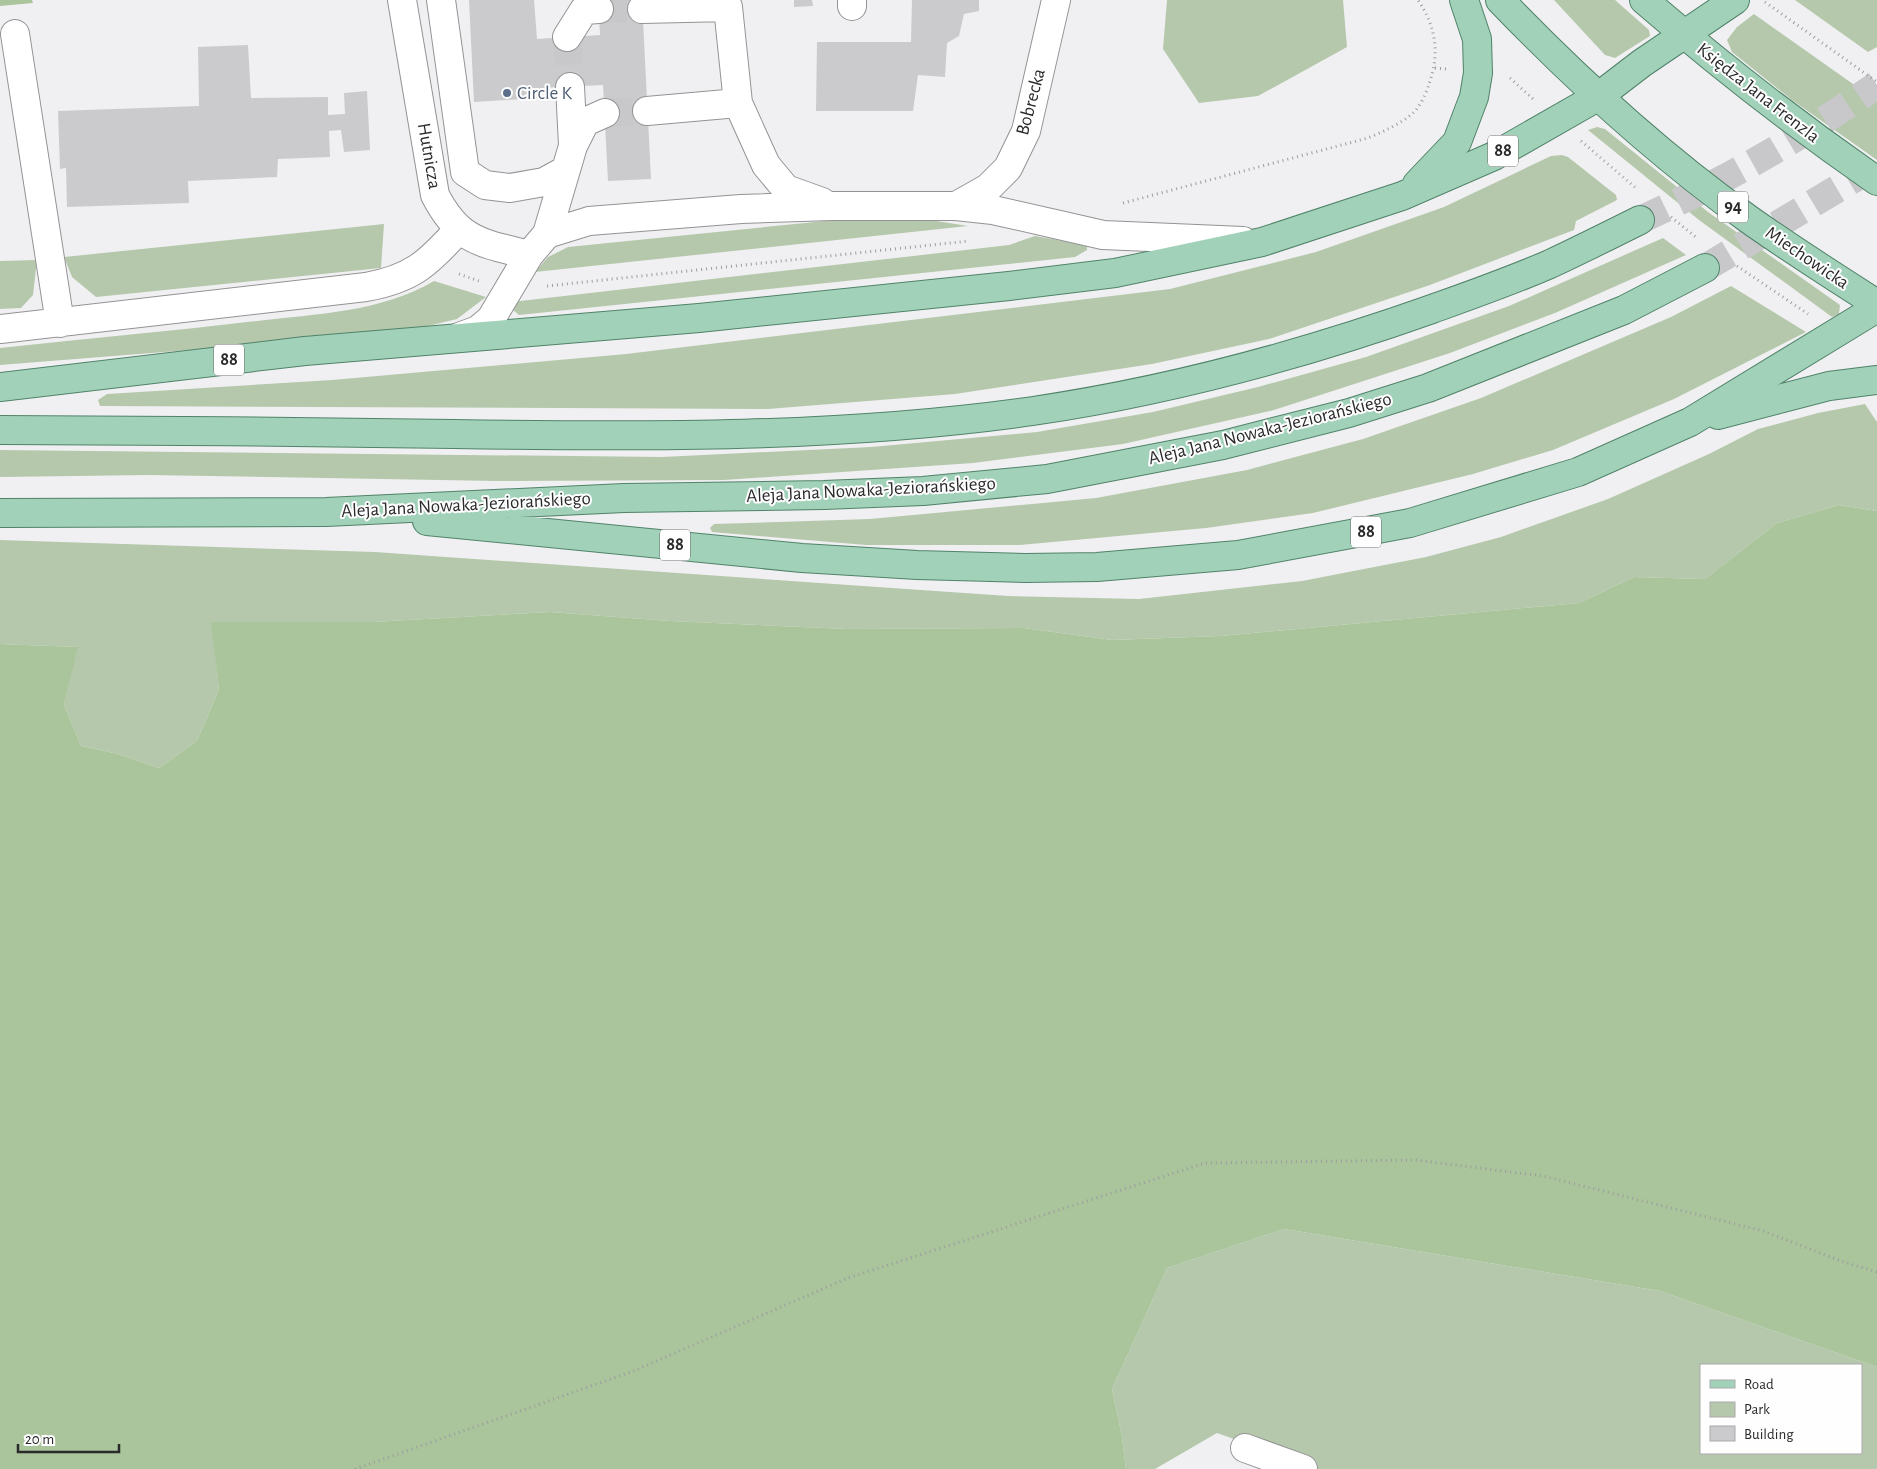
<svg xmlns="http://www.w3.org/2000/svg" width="1877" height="1469" font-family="'Alegreya Sans',sans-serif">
  <rect width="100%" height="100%" fill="#f0f0f2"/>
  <path fill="#b6c8ac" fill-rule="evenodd" d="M1167 0H1343L1347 47 1258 96 1199 103 1163 49Z
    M1554 0H1615L1649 30 1650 36 1615 58 1605 55Z
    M1795 0H1877V47L1868 52Z
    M1754 14 1877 101V160L1792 100 1732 52 1727 40 1737 27Z
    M1597 127 1605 129 1708 212 1840 305 1839 314 1832 317 1699 220 1588 130Z
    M1562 155 1568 157 1616 195 1617 200 1576 221 1574 230 1430 285 1269 339 1152 364 955 394 768 409 100 406 98 400 107 394 332 380 626 354 1170 289 1316 252 1444 207 1551 156Z
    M924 219 968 226 535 272 548 257 568 247 825 221Z
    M384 224 381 268 96 297 72 277 64 257Z
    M1035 236 1087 245V250L1075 257 519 315 513 310 512 302 1009 245Z
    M1663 238 1686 255 1555 313 1450 353 1274 410 1123 444 973 463 724 480 496 481 148 475 0 477V450L662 457 871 447 1037 432 1153 412 1258 387 1366 357 1509 306Z
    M37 260 33 295 21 308 0 309V261Z
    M434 281 486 297 457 319 428 326 265 344 0 365V348C86 339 172 331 257 321 316 314 382 312 434 281Z
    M1731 286 1806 332 1674 399 1553 450 1473 474 1313 513 1206 528 1020 545H866L712 532 710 528 714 524 870 519 1096 498 1247 470 1363 439 1481 398 1671 317Z
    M1865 404 1877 422V511L1839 505 1777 523 1705 579 1634 577 1579 603 1220 636 1112 640 1024 628 847 629 670 621 550 612 372 622H212L219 689 197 741 159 768 118 754 81 746 64 705 77 647 0 644V540L375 552 1008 596 1139 599 1302 581 1426 557 1501 537 1608 499 1709 454 1758 429 1818 413Z
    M1284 1229 1660 1291 1877 1367V1469H1318L1217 1433 1155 1469H1126L1122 1437 1112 1389 1167 1268ZM1701 1365H1861V1453H1701Z"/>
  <path fill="#aac49b" d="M0 0H32L33 3 0 6Z
    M1839 505 1877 511V1367L1660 1291 1284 1229 1167 1268 1112 1389 1122 1437 1126 1469H0V644L78 647 64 705 81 746 118 754 159 768 197 741 219 689 211 622H372L550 612 670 621 847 629 1024 628 1112 640 1220 636 1579 603 1634 577 1705 579 1777 523Z"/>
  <path fill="#cbcbcd" d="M469 0H534L537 39 600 35 598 0H642L651 179 608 181 603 85 540 88V98L474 102Z
    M794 0H812L813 6 794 7Z
    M912 0H979V11L964 14 959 36 947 43 945 77 918 75 913 111H816L817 42H911Z
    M248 45 251 98 328 97V115L345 114 344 93 367 91 370 150 344 152 341 130 329 131 330 157 278 159 277 177 188 181 189 203 67 207 66 168 60 169 58 111 199 106 198 47Z"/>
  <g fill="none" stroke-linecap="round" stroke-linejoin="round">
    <path stroke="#c8c8ca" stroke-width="28" stroke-dasharray="28 14" stroke-linecap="butt" d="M599 9H642
      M567 37 570 87
      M605 113 647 111"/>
    <path stroke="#c8c8ca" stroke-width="28" stroke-dasharray="28 14" stroke-linecap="butt" d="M1640 220C1723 182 1802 137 1877 85
      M1705 268 1877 165"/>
    <g stroke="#939395" stroke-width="30">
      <path id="minor" d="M402 0 435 195C459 242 482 243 529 255
        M441 0 465 172 485 185 510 188 544 182 566 170
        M852 0V6
        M642 9 728 7 738 103
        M15 34 60 323
        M567 37 584 10 599 9
        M570 87 573 145
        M647 111 738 103 766 165 786 189 822 202
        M956 206 988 188 1008 168 1026 131 1056 0
        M547 234 573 146 585 122 605 113
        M0 329 366 287C411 279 428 264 458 230
        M459 337 478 330 491 319 529 255 547 234 589 221 741 209 832 206H956L993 210 1103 235 1243 241
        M1245 1448 1303 1469"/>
    </g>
    <g stroke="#508369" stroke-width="30">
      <path id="major" d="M1500 0C1576 79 1658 154 1747 218 1789 248 1833 276 1877 304
        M1644 0C1718 64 1796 125 1877 181
        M1417 184 1457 142 1474 97 1478 73 1477 39 1464 0
        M0 387 305 351 699 318 1009 286 1115 273 1262 242 1402 196 1494 156 1599 96 1642 63 1735 0
        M1718 415 1829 386 1877 380
        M0 430C151 430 303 432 454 434 647 437 842 438 1033 411 1169 391 1302 355 1432 309 1471 295 1511 281 1550 264 1580 250 1610 235 1640 220
        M0 513 326 512 624 498 824 495 923 491 1047 479 1223 445 1349 413 1428 388 1624 310 1705 268
        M427 521 802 558 917 565 1025 568 1097 567 1238 555 1410 523 1578 472 1690 422 1877 308"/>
    </g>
    <path stroke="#9d9d9f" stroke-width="3" stroke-dasharray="1 4" stroke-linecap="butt" d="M1765 2 1877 82
      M1435 68 1447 69
      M1510 78 1533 99
      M1581 141 1637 189
      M1123 203 1368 138C1384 131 1399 125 1412 114 1420 107 1426 94 1429 84 1440 53 1436 27 1418 0
      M1671 217 1697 238
      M1737 266 1808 314
      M459 274 479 281
      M547 286 969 241
      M355 1469 631 1372 848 1278 1205 1163 1415 1160 1543 1176 1763 1231 1841 1261 1877 1272"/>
    <use href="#minor" stroke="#fff" stroke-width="28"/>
    <use href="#major" stroke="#a2d1b9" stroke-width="28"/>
  </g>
  <circle fill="#5c6f8a" stroke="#fefeff" stroke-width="2" cx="507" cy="93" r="5"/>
  <g text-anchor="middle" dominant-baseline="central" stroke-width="4" stroke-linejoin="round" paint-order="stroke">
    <g fill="#fefeff" stroke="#6a6a6b" stroke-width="1">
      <rect x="1488" y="135.5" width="30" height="31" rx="4"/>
      <rect x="1718" y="191.5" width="30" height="31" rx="4"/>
      <rect x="214" y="344.5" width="30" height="31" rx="4"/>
      <rect x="1351" y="516.5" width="30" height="31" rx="4"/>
      <rect x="660" y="529.5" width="30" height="31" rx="4"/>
    </g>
    <g font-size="18" font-weight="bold" fill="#2a2a2b">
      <text x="1503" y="151">88</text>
      <text x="1733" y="207">94</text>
      <text x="229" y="360">88</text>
      <text x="1366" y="532">88</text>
      <text x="675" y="545">88</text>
    </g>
    <g font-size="19" fill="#4e5e75" stroke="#fefeff" text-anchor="start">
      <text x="517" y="93">Circle K</text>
    </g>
    <g font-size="19" fill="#2a2a2b" stroke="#fefeff">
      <text transform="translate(1758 93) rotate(38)">Księdza Jana Frenzla</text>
      <text transform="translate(1031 102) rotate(-75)">Bobrecka</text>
      <text transform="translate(429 156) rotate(80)">Hutnicza</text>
      <text transform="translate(1807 258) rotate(34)">Miechowicka</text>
      <text transform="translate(1270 429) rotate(-14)">Aleja Jana Nowaka-Jeziorańskiego</text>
      <text transform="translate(871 490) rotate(-3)">Aleja Jana Nowaka-Jeziorańskiego</text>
      <text transform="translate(466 505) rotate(-3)">Aleja Jana Nowaka-Jeziorańskiego</text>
    </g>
  </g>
  <rect x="1700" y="1364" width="162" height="90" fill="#fefeff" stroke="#a9a9aa"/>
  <rect x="1710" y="1380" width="25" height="8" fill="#a2d1b9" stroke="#a9a9aa"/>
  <text x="1744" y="1389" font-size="15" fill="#2a2a2b">Road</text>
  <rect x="1710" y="1402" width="25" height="15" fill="#b6c8ac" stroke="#a9a9aa"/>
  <text x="1744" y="1414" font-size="15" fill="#2a2a2b">Park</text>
  <rect x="1710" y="1426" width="25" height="15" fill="#cbcbcd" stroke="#a9a9aa"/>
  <text x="1744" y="1439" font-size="15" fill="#2a2a2b">Building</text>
  <path d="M18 1444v8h101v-8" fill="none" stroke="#2a2a2b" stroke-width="2.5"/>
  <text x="25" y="1444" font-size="15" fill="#2a2a2b" stroke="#fefeff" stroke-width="4" paint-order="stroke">20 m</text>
</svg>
